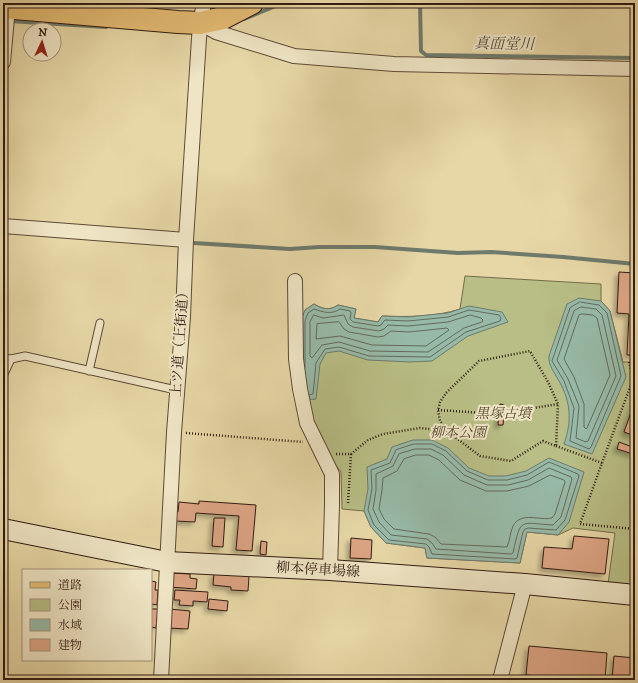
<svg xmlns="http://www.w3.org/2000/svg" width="638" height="683" font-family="'IM FELL DW Pica','Noto Serif JP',serif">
  <defs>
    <filter id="shadow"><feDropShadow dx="-3.5" dy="3.5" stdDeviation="2" flood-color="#0004"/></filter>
  </defs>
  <rect width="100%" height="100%" fill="#e7d7a6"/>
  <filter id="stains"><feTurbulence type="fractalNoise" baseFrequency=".005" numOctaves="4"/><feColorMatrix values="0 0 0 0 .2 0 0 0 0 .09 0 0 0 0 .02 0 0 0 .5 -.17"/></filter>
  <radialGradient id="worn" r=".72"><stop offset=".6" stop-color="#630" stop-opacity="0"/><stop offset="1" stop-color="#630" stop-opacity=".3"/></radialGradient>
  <path fill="#b8be85" stroke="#746c4b" d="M465 276 601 284V301L610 311 623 362H635V586L608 584 615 533 573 528 558 535 527 532 520 563 427 558 425 548 386 543 371 527 364 511 342 509 341 472 327 454 305 400V310L314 304C322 309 330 311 338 305L356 309 354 318 378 322 382 316C408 317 435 317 460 309Z"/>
  <path fill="#97baa8" stroke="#6e7a6c" d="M579 298 601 301 610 311 626 377 592 454 564 444C572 421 571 402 559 381 554 372 548 365 549 356L567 304Z
    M314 304C322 309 330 311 338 305L356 309 354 318 378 322 382 316 408 317 448 313 469 306 502 312 508 322 468 336 432 361 410 362 368 360 339 351 326 353 320 364 316 399 305 400 301 320 305 310Z
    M413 440H432L448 448 469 468 489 476H506L526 471 549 458 584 472 569 522 558 535 527 532 520 563 427 558 425 548 386 543 371 527 364 511 368 489 367 467 387 459 392 447Z"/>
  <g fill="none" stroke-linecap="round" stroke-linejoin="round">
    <path stroke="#646a5c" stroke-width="1" d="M580 302 599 305 607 313 621 376 591 447 589 449 570 441 574 408 564 381 552 361 570 308Z
      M581 307 596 309 602 315 616 376 588 441 586 442 576 438 579 406 568 379 557 360 574 311Z
      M582 314 593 315 597 318 610 375 587 428 586 429 584 427V404L574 377 564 359 579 315Z
      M314 315 323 318 344 315 348 324 353 327 379 331 384 329 388 325 408 326 448 322 470 315 481 318 483 320 482 322 464 328 428 352 370 351 339 342 322 345 312 358 310 356V322Z
      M339 322 344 329 349 332 378 337 384 336 391 331 409 332 447 328 449 330 426 346 372 345 340 336 316 339 317 324Z
      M305 368V321L308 313 314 309C323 312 331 315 340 309L350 311 351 313 350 319 353 322 378 326 381 325 385 320 408 321 448 317 469 310 499 315 501 318 500 321 466 332 430 357 369 356 339 347 325 349 316 363 313 394 309 395
      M414 444H432L446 451 467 471 488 480H507L527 475 549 462 578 474 579 476 565 520 556 530 528 528 525 529 523 532 517 558 515 559 432 554 429 547 426 544 389 540 374 525 368 510 372 489 371 470 390 463 396 450Z
      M415 449H431L443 455 464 475 487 485H508L528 480 549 468 571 477 572 479 561 517 553 525C519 523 521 517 513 553L511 554 436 549 432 543 427 539 391 535 379 522 373 509 376 490V474L393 466 399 454Z
      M416 455H429L439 460 460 480 486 491H507L529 486 550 475 564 480 565 482 555 514 552 518C540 521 521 511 513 526 510 532 510 541 507 547L441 544 435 537 429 534 394 529 384 519 379 509 382 490 383 478 397 471 404 459Z"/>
    <path stroke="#6e7a6c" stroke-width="4" d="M420 3 421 51 426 55 635 58
      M244 19 283 3
      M9 21 106 27
      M194 243 290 249 319 247H375L458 253 491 252 563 257 635 264"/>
  </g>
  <path fill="#dda585" stroke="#311b11" filter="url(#shadow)" d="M619 272 635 273V355H627L629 314 617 313Z
    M635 401V436L624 432Z
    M500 404 505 405 503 425H498Z
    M619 442 635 448 633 454 617 449Z
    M199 501 256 505 252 551 236 550 239 516 196 513 195 522 175 521 176 512H178L179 502 199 504Z
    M214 518H225L223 547 212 546Z
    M574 536 609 539 605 574 542 568 544 547 572 549Z
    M351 538 372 540 371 559 350 558Z
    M261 541 267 542 266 555 260 554Z
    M171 573 190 574V578L197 579 196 589 170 587Z
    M214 573 249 576 248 591 231 590V587L213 585Z
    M151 581 156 582 155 590H158L157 605 151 604Z
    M175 590 208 592 207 602 193 601V606L179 605 180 600H174Z
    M209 599 228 601 227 611 208 609Z
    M151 609H158L156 628 151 627Z
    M170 609 190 611 188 629 168 628Z
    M529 646 607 653 605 680H582L526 675Z
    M614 656 635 658V680H612Z"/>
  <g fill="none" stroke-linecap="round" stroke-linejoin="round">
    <g stroke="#5e4a36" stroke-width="9">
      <path id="lane" d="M3 358 11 359 25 356 176 390
        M89 371 100 323
        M3 376 11 359"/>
    </g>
    <g stroke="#5e4a36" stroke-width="16">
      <path id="street" d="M200 23 216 32 294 56 394 64 635 69
        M3 62 8 7
        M3 226 186 240
        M295 281 296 359 300 389 307 423 332 474V506L330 570
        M161 680 174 432 183 317 186 240 200 23 204 3
        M500 680 525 584"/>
    </g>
    <g stroke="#311b11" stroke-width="22">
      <path id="secondary" d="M3 529 167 562 330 570 525 584 635 595"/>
    </g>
    <g stroke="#311b11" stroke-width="24">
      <path id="primary" d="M3 7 178 22 200 23 223 18 252 3"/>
    </g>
    <path stroke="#311b11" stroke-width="2.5" stroke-dasharray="1 2" stroke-linecap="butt" d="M629 362 633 379H635
      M438 410 483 413
      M521 410 558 404
      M186 433 303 442
      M556 446 602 463 580 524 635 529
      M336 454H351L368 440 383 434 420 428 447 431 480 456 511 461 543 441 556 446 558 404 548 382 530 351 479 361 446 393 440 402 438 410 440 421 447 431
      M602 463 633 379
      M348 503 351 454"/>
    <use href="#lane" stroke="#efe5c5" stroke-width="7"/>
    <use href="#street" stroke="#efe5c5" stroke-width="14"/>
    <use href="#secondary" stroke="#efe5c5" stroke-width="20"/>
    <use href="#primary" stroke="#e4bc73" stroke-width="22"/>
  </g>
  <g text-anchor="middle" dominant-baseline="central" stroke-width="4" stroke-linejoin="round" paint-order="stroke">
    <g font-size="14" fill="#311b11" stroke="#efe5c5">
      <text transform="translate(180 341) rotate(-86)">上ツ道（上街道）</text>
      <text transform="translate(318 570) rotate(3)">柳本停車場線</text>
    </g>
    <g font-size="14" font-style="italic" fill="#5a4c34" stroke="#efe5c5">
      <text x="503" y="414">黒塚古墳</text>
      <text x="458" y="433">柳本公園</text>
    </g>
    <g font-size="15" font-style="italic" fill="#504b3e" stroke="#efe5c5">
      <text transform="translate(504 44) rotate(1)">真面堂川</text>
    </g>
  </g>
  <rect width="638" height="683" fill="none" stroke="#e7d7a6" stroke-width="16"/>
  <rect x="4" y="4" width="630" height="675" fill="none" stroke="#311b11" stroke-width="2"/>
  <rect x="8" y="8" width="622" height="667" fill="none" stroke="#311b11"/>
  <rect x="22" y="569" width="130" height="92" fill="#efe5c5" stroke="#a3947d"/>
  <rect x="30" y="582" width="20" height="6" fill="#e4bc73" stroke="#a3947d"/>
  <text x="58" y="589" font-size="12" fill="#311b11">道路</text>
  <rect x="30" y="599" width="20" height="12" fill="#b8be85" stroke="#a3947d"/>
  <text x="58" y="609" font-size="12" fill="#311b11">公園</text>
  <rect x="30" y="619" width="20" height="12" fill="#97baa8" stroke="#a3947d"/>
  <text x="58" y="629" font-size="12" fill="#311b11">水域</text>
  <rect x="30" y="639" width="20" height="12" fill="#dda585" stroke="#a3947d"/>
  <text x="58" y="649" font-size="12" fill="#311b11">建物</text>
  <g transform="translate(42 42) rotate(4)"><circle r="19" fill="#efe5c5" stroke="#a3947d"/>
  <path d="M0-3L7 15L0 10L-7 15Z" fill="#8f2418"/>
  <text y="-6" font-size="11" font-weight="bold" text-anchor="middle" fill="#311b11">N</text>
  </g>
  <rect width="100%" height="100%" filter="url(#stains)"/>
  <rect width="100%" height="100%" fill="url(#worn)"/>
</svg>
